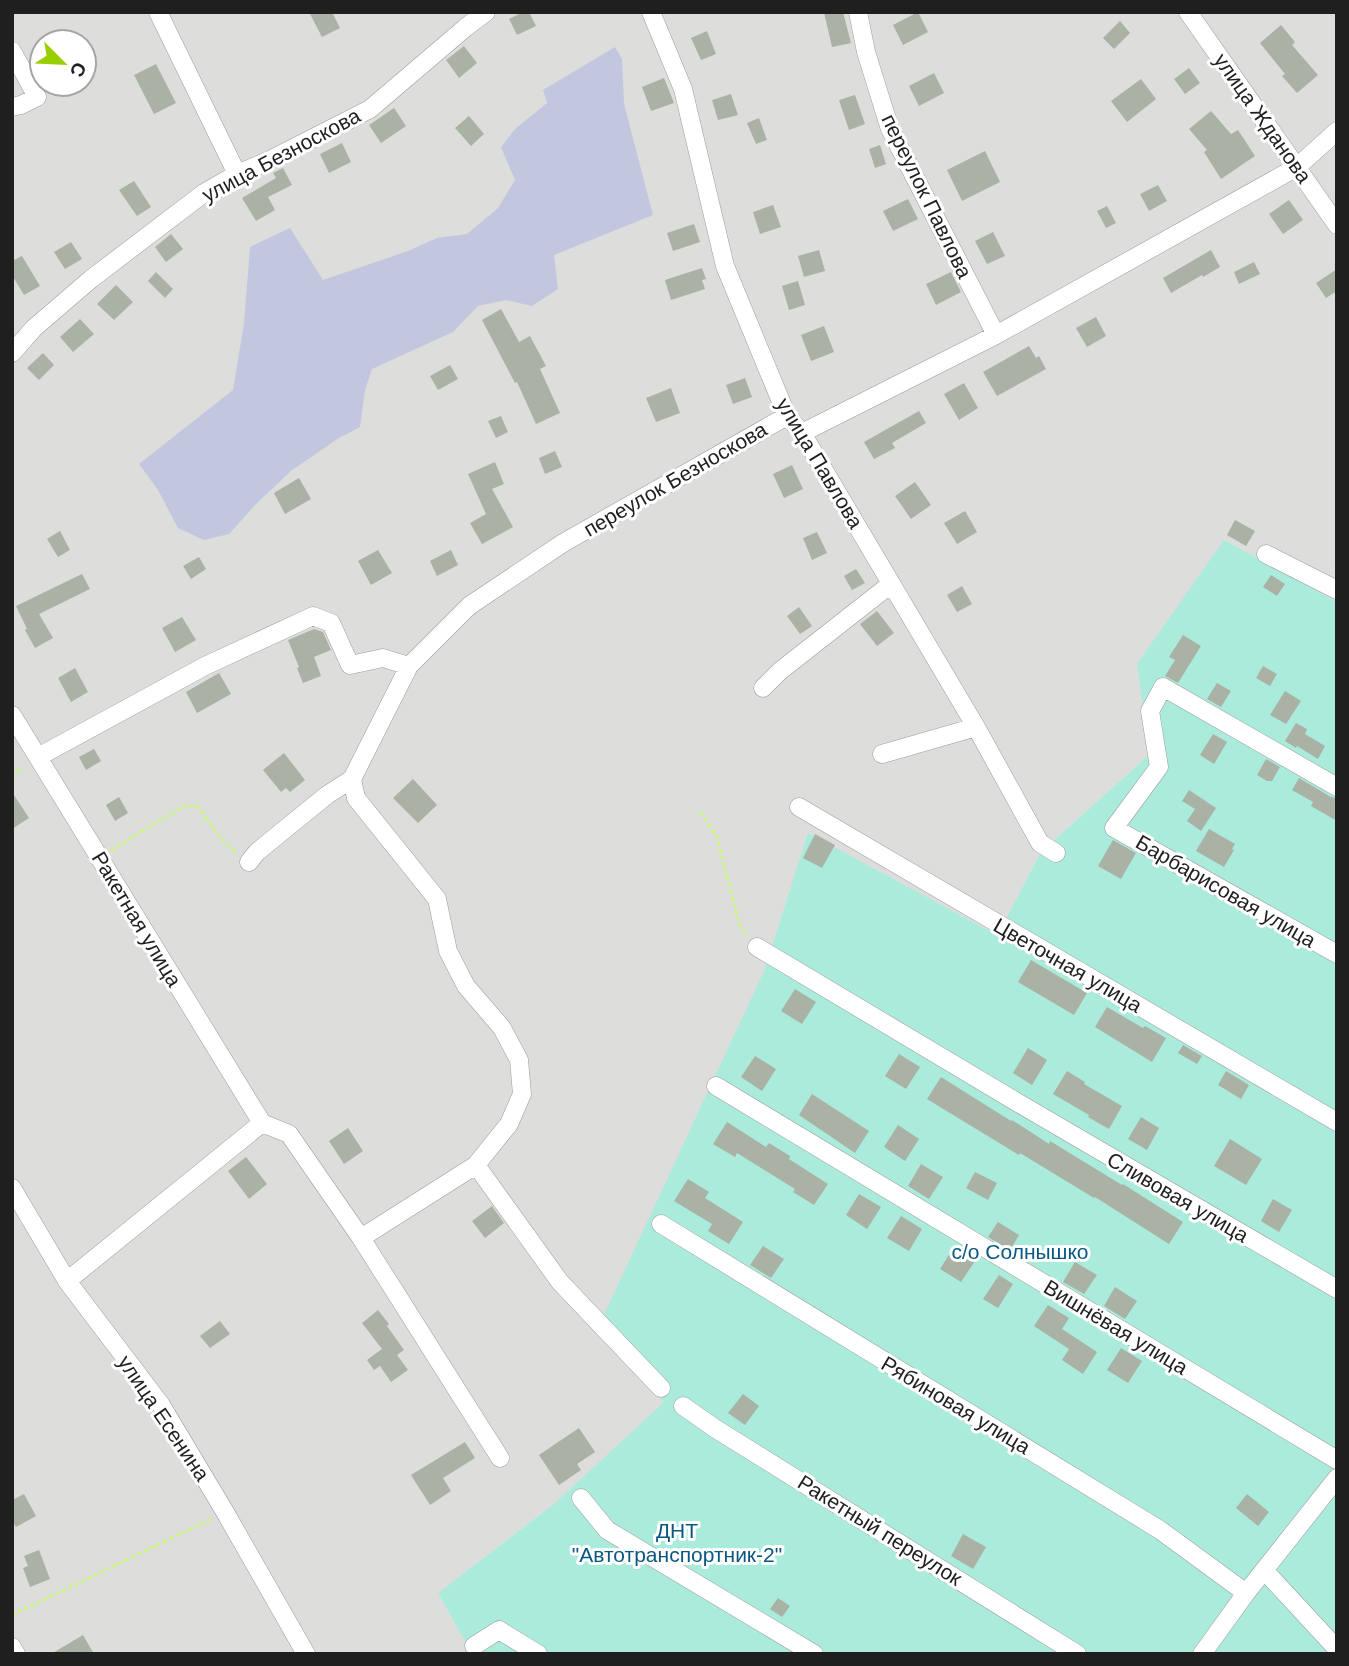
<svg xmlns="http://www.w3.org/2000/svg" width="1349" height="1666" font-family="Arial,sans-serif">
  <rect width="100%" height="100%" fill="#e6f0e5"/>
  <path fill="#dddddc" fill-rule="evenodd" d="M12 12H1337V602L1224 540 1150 754 1041 852 997 935 808 834 764 971 665 1402 555 1503 438 1593 472 1654H12ZM42 42H84V84H42Z"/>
  <path fill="#aaebdc" d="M1224 540 1337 602V1654H472L438 1593 555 1503 664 1402 603 1317 764 971 808 833 997 935 1041 852 1150 754 1137 664Z"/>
  <path fill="#c2c7df" d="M615 47 622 59 624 104 653 215 554 255 558 289 532 306 506 300 478 306 453 332 372 369 365 390 360 427 339 438 292 470 257 503 229 534 204 540 178 528 158 490 139 464 233 390 244 323 250 247 290 228 323 280 408 251 437 238 467 234 498 208 515 180 501 147 515 129 547 103 543 90Z"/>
  <path fill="#a9b2a4" d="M309 12H332L340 28 322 37Z
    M523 12H529L536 26 517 35 509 19Z
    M824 12H843L851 43 832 47Z
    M918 12 928 32 903 45 893 25Z
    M1120 21 1130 33 1114 49 1103 38Z
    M1281 25 1295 42 1292 45 1318 75 1297 93 1282 76 1285 74 1260 43Z
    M707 31 716 54 701 60 691 38Z
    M464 46 477 63 459 78 446 60Z
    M156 64 176 103 154 114 134 75Z
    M1189 68 1200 83 1185 94 1174 79Z
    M934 73 944 93 919 106 909 86Z
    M664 78 674 103 651 111 642 87Z
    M1141 79 1156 99 1127 122 1111 101Z
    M731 94 738 115 718 120 712 100Z
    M855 95 865 124 849 130 839 100Z
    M394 108 406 126 381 143 369 125Z
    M1211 111 1231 134 1238 130 1255 156 1221 179 1204 152 1207 150 1189 129Z
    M469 116 484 134 471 146 455 128Z
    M759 118 767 140 756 144 747 123Z
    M342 143 351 162 329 173 320 154Z
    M880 145 886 164 875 168 869 149Z
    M985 151 1000 182 962 201 947 170Z
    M283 168 292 185 268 197 275 210 256 221 242 198 276 178 273 173Z
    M134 181 151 207 137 216 119 190Z
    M1158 185 1167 201 1149 211 1140 194Z
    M908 199 918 219 893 231 883 211Z
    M1289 200 1303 220 1283 234 1269 214Z
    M773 205 781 227 760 234 753 212Z
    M1107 206 1116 223 1106 228 1097 211Z
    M694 224 700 242 673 251 667 233Z
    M993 232 1005 256 987 264 975 241Z
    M171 234 183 249 166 262 155 247Z
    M71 242 82 259 65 269 54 252Z
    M819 250 825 271 804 277 798 256Z
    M1211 250 1220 267 1203 277 1202 275 1171 293 1163 278Z
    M22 256 40 286 24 295 12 275V261Z
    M1254 262 1260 274 1239 284 1234 272Z
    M702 268 706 279 702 280 705 289 671 300 665 280Z
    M1337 269V291L1326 298 1316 283Z
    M156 272 173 289 165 298 148 281Z
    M951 272 961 292 936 305 926 284Z
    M798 281 805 305 789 310 782 286Z
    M116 285 133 302 114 320 97 304Z
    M501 309 519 342 530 336 546 366 540 369 560 413 536 424 517 382 515 383 482 320Z
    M1096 317 1106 336 1087 347 1076 328Z
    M80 319 94 334 73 352 60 337Z
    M824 326 834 352 811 361 801 335Z
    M1029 346 1036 358 1039 356 1046 369 997 396 983 372Z
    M43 353 54 365 39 380 27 368Z
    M450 365 458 379 438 390 430 376Z
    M745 378 752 397 733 404 726 385Z
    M964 383 978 408 959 420 944 394Z
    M671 388 680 413 656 422 646 398Z
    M919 411 926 423 892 443 895 448 874 459 864 442Z
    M501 416 508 432 496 438 488 421Z
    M555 451 562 467 545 474 539 458Z
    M495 462 504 484 492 489 513 527 482 544 470 523 486 514 468 474Z
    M792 465 803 489 784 498 773 474Z
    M299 478 311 499 285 514 274 493Z
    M915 482 931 505 911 519 895 496Z
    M965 511 977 532 957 544 944 523Z
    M1235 520 1255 531 1246 546 1227 535Z
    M60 531 70 550 58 557 47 539Z
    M817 532 827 553 812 560 803 538Z
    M378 550 392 573 371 585 358 561Z
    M451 550 458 565 437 576 430 561Z
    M199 557 206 569 191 579 183 566Z
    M856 569 865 583 852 590 844 576Z
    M82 574 90 589 39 614 53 638 35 648 25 630 27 629 16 606Z
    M1271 575 1285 584 1277 596 1263 587Z
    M962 586 972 604 957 612 947 595Z
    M799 607 812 626 800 634 787 616Z
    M877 611 894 633 877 646 860 624Z
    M182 617 196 640 175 652 162 628Z
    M314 629 323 632 331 650 314 657 321 676 303 683 297 668 299 667 288 640Z
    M1183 635 1201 646 1178 683 1165 676 1175 660 1169 657Z
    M1263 666 1277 674 1270 686 1256 678Z
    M75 668 88 692 71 702 58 678Z
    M219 673 231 694 197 713 186 692Z
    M1217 683 1231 691 1221 707 1207 699Z
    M1285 691 1301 701 1286 724 1270 715Z
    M1296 723 1307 729 1305 734 1325 746 1318 759 1297 746 1296 748 1285 741Z
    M1213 734 1227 742 1214 764 1200 755Z
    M94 749 101 761 86 770 79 757Z
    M284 753 305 780 290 792 286 788 281 792 263 770Z
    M1266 759 1280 767 1272 781H1267L1257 775Z
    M1299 778 1331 797 1337 798V821L1311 806 1313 802 1292 790Z
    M413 779 437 805 418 823 393 798Z
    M1189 790 1216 808 1201 831 1187 821 1195 809 1182 801Z
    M12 792 29 818 12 829Z
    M119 797 128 813 115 821 106 805Z
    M1209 829 1235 844 1232 849 1234 850 1224 867 1196 851Z
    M815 834 835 845 822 868 803 858Z
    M1113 840 1136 853 1121 879 1098 866Z
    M1031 960 1087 993 1074 1015 1018 982Z
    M795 989 816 1002 802 1024 781 1011Z
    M1107 1007 1143 1028 1145 1026 1166 1038 1152 1062 1095 1027Z
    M1183 1045 1202 1056 1197 1064 1178 1053Z
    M1028 1048 1047 1060 1032 1085 1013 1073Z
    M899 1054 920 1067 906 1089 885 1076Z
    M755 1056 776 1069 762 1091 741 1077Z
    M1067 1071 1085 1082 1084 1084 1122 1106 1109 1129 1088 1117 1089 1115 1053 1094Z
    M1226 1071 1249 1085 1241 1099 1218 1085Z
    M941 1077 1011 1121 1012 1120 1049 1144 1050 1141 1122 1185 1123 1184 1183 1222 1169 1244 1095 1197 1094 1198 1020 1153 1019 1155 927 1099Z
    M812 1094 869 1131 855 1153 799 1115Z
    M1141 1117 1159 1128 1147 1150 1128 1139Z
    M727 1122 766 1147 769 1143 790 1156 789 1159 828 1184 814 1205 793 1192 795 1189 737 1153 735 1157 713 1144Z
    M898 1125 919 1139 905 1161 884 1147Z
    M348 1128 363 1151 344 1164 329 1141Z
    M1230 1139 1262 1159 1246 1185 1214 1166Z
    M246 1157 267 1184 249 1199 228 1171Z
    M921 1164 943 1177 929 1199 908 1186Z
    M975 1172 997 1183 988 1200 966 1188Z
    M688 1179 709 1192 705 1198 743 1222 729 1244 708 1231 712 1224 674 1201Z
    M859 1194 881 1207 867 1229 846 1215Z
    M1273 1199 1292 1210 1279 1232 1261 1221Z
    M492 1206 504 1223 485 1238 472 1221Z
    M901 1216 922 1229 909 1251 887 1238Z
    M998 1222 1019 1235 1010 1250 988 1237Z
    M763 1246 784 1259 771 1278 750 1265Z
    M954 1247 975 1261 961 1282 940 1269Z
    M1075 1262 1097 1275 1084 1294 1063 1282Z
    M999 1275 1013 1284 998 1308 983 1299Z
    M1115 1287 1137 1301 1125 1319 1104 1306Z
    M1048 1305 1069 1318 1062 1329 1097 1352 1083 1374 1062 1360 1069 1349 1034 1326Z
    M378 1310 389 1324 387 1326 404 1350 397 1355 408 1370 391 1382 380 1366 374 1370 367 1360 382 1349 362 1323Z
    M220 1321 230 1334 210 1348 200 1336Z
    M1121 1348 1142 1361 1128 1383 1107 1370Z
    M743 1394 759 1406 745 1425 728 1413Z
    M579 1428 595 1452 577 1464 581 1470 559 1485 539 1455Z
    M465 1442 475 1458 443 1478 451 1491 430 1505 411 1475Z
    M24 1494 36 1516 16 1527 12 1521V1500Z
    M1247 1494 1269 1512 1258 1526 1236 1508Z
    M963 1534 986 1547 973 1569 951 1556Z
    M39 1550 50 1579 30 1587 23 1568 28 1566 24 1556Z
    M778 1598 790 1606 782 1617 770 1609Z
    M83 1635 94 1654H51Z"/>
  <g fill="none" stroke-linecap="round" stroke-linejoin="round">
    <g stroke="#9c9c9c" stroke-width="19">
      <path id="minor" d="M158 12 237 174
        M651 12 683 89 725 266 787 416 802 433 976 727 1040 843 1056 853
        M858 12 866 52 890 129 996 335
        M1188 12 1337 225
        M12 51 37 97 21 105 12 107
        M12 353 34 328 91 279 204 193 237 174 268 161 370 109 465 28 486 12
        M802 433 996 335 1297 167 1337 131
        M1266 554 1337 590
        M763 688 780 671 891 584
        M12 715 262 1123 289 1134 361 1238 500 1458
        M882 754 976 727
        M38 757 205 666 313 616 331 623 350 665 383 658 409 666
        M1337 787 1163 687 1150 711 1159 767 1114 828 1337 954
        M799 807 1337 1122
        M249 862 257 852 327 795 352 779
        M757 947 1020 1104 1337 1289
        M716 1086 1337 1460
        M476 1165 560 1282 661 1388
        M12 1188 67 1281 161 1405 225 1512 306 1654
        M661 1224 1160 1530 1246 1593
        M361 1238 476 1165 509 1124 522 1094 519 1060 502 1028 466 986 448 951 437 899 356 798 352 779 409 666 469 606 563 543 787 416
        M67 1281 262 1123
        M683 1406 716 1429 1077 1654
        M581 1498 607 1530 814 1654
        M1264 1570 1337 1649
        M474 1646 499 1630 538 1654
        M12 1647 16 1654
        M1202 1654 1246 1593 1337 1478"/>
    </g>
    <path stroke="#c7fd69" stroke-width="2.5" stroke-dasharray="3.5 3.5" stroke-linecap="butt" d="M12 775 24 767
      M700 813 717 837 740 927 748 936
      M111 850 184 806H197C210 822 221 842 238 854
      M12 1615 211 1519"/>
    <use href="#minor" stroke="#fff" stroke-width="18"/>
  </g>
  <g text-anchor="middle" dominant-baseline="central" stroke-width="6" stroke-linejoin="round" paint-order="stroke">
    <g font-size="21" fill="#1f1f1f" stroke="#fff">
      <text transform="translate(1263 118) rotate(55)">улица Жданова</text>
      <text transform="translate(281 155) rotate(-28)">улица Безноскова</text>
      <text transform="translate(927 196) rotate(64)">переулок Павлова</text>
      <text transform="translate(820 463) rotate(59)">улица Павлова</text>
      <text transform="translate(675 479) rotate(-30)">переулок Безноскова</text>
      <text transform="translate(1226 891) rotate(30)">Барбарисовая улица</text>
      <text transform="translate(137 919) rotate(59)">Ракетная улица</text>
      <text transform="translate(1068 965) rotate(30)">Цветочная улица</text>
      <text transform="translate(1178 1197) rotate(30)">Сливовая улица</text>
      <text transform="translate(1116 1327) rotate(31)">Вишнёвая улица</text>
      <text transform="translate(956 1405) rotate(31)">Рябиновая улица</text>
      <text transform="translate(164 1418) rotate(56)">улица Есенина</text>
      <text transform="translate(880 1530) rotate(32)">Ракетный переулок</text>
    </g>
    <g font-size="21" fill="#095881" stroke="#fff">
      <text x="1020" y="1251">с/о Солнышко</text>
      <text x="677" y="1530">ДНТ<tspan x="677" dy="24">"Автотранспортник-2"</tspan></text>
    </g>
  </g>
  <rect width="1349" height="1666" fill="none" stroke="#1f1f1f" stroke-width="28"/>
  <g transform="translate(63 63) rotate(114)"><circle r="33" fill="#ffffff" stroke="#a5a5a5" stroke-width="2"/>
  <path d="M0-5L12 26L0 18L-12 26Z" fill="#99ce00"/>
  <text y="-10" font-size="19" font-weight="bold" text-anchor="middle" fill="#1f1f1f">С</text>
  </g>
</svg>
